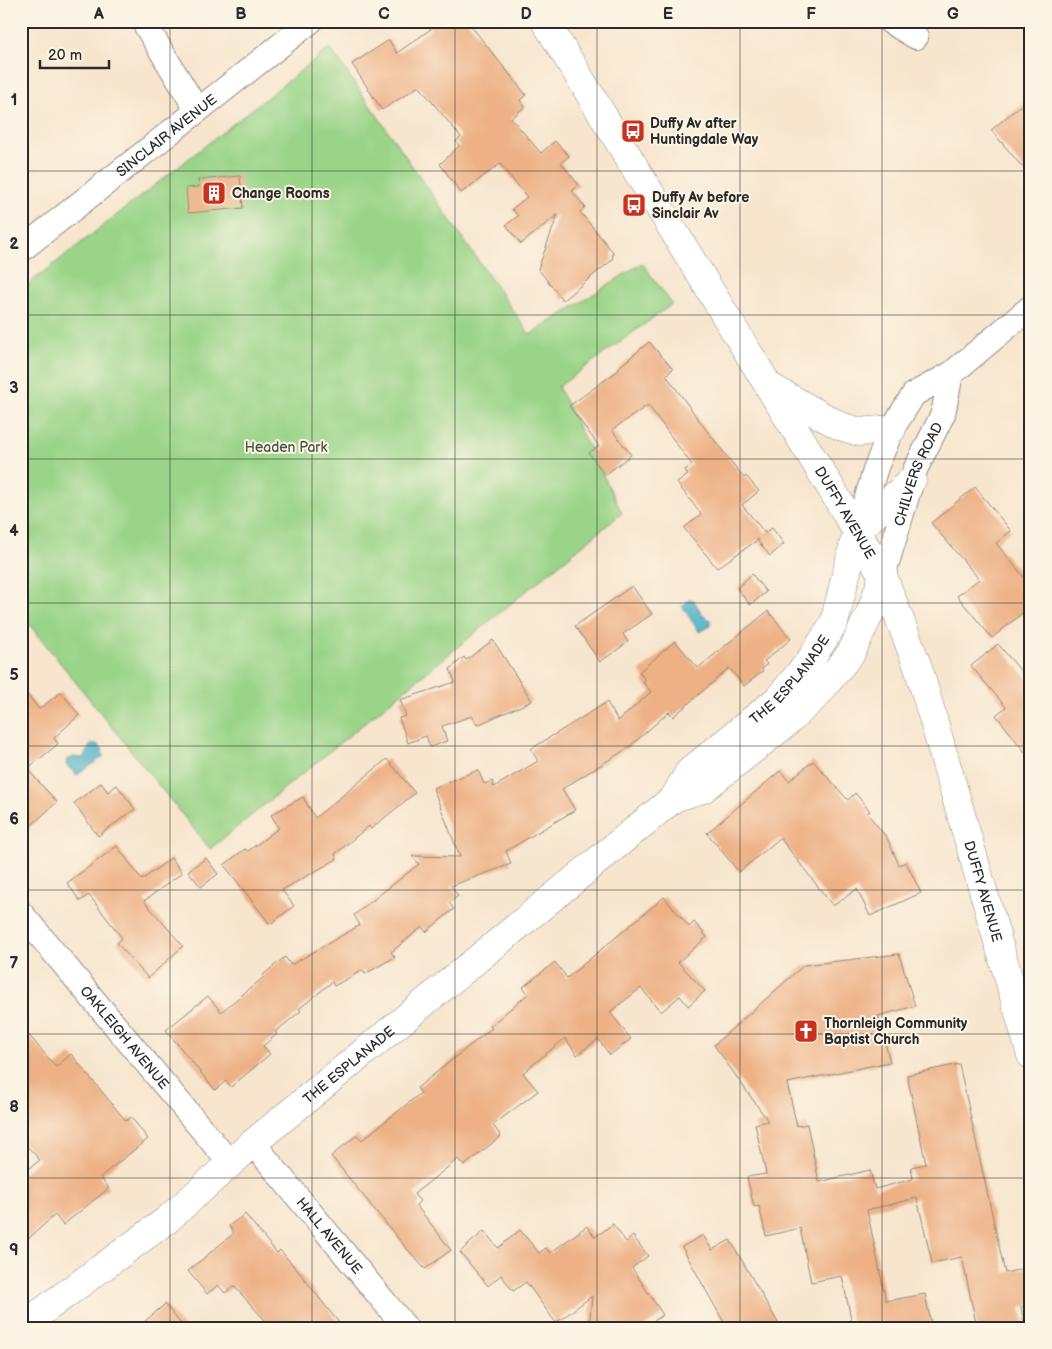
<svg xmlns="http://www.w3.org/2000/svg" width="1052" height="1349" font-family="'Balsamiq Sans',sans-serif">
  <rect width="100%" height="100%" fill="#fcf5e5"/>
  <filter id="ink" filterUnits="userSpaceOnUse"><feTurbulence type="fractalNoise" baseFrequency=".02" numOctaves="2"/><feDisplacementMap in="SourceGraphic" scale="10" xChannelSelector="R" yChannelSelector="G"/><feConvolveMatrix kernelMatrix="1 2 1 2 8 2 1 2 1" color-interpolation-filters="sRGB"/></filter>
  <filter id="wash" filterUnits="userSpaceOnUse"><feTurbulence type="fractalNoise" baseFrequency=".0096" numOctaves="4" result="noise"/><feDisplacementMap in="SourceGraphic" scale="20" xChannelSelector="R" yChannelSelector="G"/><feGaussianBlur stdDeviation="1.12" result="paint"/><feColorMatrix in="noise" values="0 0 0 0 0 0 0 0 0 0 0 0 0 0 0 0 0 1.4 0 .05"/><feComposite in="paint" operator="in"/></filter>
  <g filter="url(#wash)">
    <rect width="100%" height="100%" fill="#f7e5cd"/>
    <path fill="#9ad488" stroke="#62805a" d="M330 48 530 335 642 263 672 304 558 387 622 513 210 849 21 614V290Z"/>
    <path fill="#48b1c6" stroke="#3a6e78" d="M690 599 694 600 702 615 711 620 709 627 699 632 682 606Z
      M91 744H97L102 748 103 757 77 775 66 765 67 760 74 757 83 758Z"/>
    <g id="blocks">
      <path fill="#edb185" d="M425 21H467L526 95 520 100 525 107 511 118 541 153 555 141 569 156 561 163 579 185 572 191 585 207 580 212 613 252 612 260 563 300 538 269 558 214 521 244 506 225 518 216 512 209 527 197 500 164 461 193 440 164 459 146 456 141 461 137 419 86 382 110 352 64 389 40 397 53 431 29Z
        M1031 97V177L991 130Z
        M240 176 243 208 188 213 186 188 199 187 198 180Z
        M649 342 673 369 666 375 704 427 744 478 746 476 759 491 742 505 765 533 772 528 784 544 770 556 757 540 759 539 717 568 684 528 701 514 677 483 688 475 685 470 692 465 648 405 612 430 631 455 605 475 589 453 599 446 569 406 619 370 618 368Z
        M975 487 1011 531 996 543 1031 586V606L992 638 957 596 979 579 931 523Z
        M752 574 766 592 750 605 737 588Z
        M632 586 652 614 623 634 628 642 600 662 575 626Z
        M768 611 791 639 764 661 767 664 762 669 763 671 744 686 729 668 673 717 669 712 628 748 562 789 575 810 506 851 511 864 451 886 458 896 449 903 454 909 426 932 422 927 391 952 395 957 365 974 363 970 334 986 332 982 299 1009 301 1011 275 1032 277 1034 263 1046 270 1054 231 1087 226 1081 215 1090 166 1030 208 996 221 1012 264 977 263 975 285 957 291 965 360 925 354 915 419 864 412 856 460 857 433 788 478 770 484 784 492 781 494 787 538 761 531 749 607 702 618 721 651 692 643 682 645 679 639 672 675 641 698 668Z
        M493 640 532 701 477 725 472 716 442 726 447 741 430 747 426 736 408 743 399 718 406 716 400 700 455 682 450 669 464 657 466 660Z
        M998 644 1031 683V760L996 715 1006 707 971 666Z
        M21 687 39 709 61 692 79 715 54 738 58 744 27 769 57 802 21 835Z
        M387 759 415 793 371 829 369 826 335 854 337 859 282 890 294 906 270 924 224 865 245 849 248 851 279 828 271 815 303 797 315 818Z
        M813 761 848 800 855 793 870 811 867 813 887 838 899 865 906 862 921 893 870 916 857 889 833 906 780 838 739 872 707 833 780 771 789 781Z
        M101 783 108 792 117 785 135 809 98 836 74 803Z
        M117 846 142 880 171 858 182 873 144 901 183 946 148 978 117 943 122 938 89 895 80 901 67 883Z
        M206 858 218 874 201 887 188 871Z
        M664 897 689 927 694 922 707 937 678 962 705 991 688 1006 680 996 661 1012 641 988 610 1012 631 1039 610 1055 598 1039 577 1055 565 1038 523 1073 538 1091 493 1125 501 1136 464 1166 458 1159 414 1194 420 1201 416 1205 451 1250 425 1269 401 1242 331 1156 357 1135 362 1140 421 1093 417 1088 492 1028 490 1026 528 994 523 987 555 962 567 978Z
        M899 954 915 1006 878 1016 890 1062 787 1083 797 1126 807 1124 819 1182 870 1170 875 1189 913 1179 911 1167 926 1164 907 1075 959 1064 1005 1273 1031 1267V1305L1021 1307 1025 1328H977L962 1257 932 1263 917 1198 867 1210 886 1301 925 1294 932 1328H853L842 1276 811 1282 800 1228 766 1236 759 1206 754 1207 747 1177 766 1174 755 1124 768 1121 714 1045 804 965Z
        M21 1026 56 1067 71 1054 126 1121 131 1117 148 1139 100 1177 109 1188 63 1225 55 1215 21 1245V1175L40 1160 21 1140Z
        M245 1214 277 1253 280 1250 298 1271 343 1328H272L234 1286 225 1293 218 1285 207 1294 188 1271 234 1233 229 1226Z
        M613 1224 626 1242 633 1236 648 1256 632 1268 663 1315 642 1328H589L592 1296 556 1323 526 1282 513 1291 501 1275 488 1286 460 1252 484 1231 498 1248 520 1230 539 1253 546 1248 550 1253 587 1226 595 1237Z
        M703 1235 712 1250 730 1240 781 1328H727L682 1247Z
        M165 1304 184 1328H137Z"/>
    </g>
  </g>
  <g filter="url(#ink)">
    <use href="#blocks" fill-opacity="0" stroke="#91887c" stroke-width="1"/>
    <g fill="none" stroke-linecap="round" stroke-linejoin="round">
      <g stroke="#91887c" stroke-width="26">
        <g id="minor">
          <path d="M143 21 197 110"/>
          <path d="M889 21 916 37"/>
          <path id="s1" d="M21 250 311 21"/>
          <path d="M857 531 876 467 892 429 914 394 951 374 1031 307"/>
          <path id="s2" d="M883 576 915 470 943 414 951 374"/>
          <path id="s3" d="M21 913 230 1163"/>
          <path id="s4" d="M253 1143 406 1328"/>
        </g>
      </g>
      <g stroke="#91887c" stroke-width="29">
        <g id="major">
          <path id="s5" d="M545 21 831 488 883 576 918 667 1031 1055"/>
          <path d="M772 388 840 426 860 432 892 429"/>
          <path d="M857 531 912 480"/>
          <path d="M674 798 703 789 788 722 817 695 851 653 871 611 883 576"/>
          <path id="s6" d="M21 1327 167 1220 253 1143 674 798 689 772 777 700 809 662 834 623 857 531"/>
        </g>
      </g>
      <use href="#minor" stroke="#fff" stroke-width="24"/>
      <use href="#major" stroke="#fff" stroke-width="28"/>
    </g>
  </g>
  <path fill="none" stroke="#2b2b2b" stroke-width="1" stroke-opacity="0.55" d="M170 21V1328M312 21V1328M455 21V1328M597 21V1328M740 21V1328M882 21V1328M21 171H1031M21 315H1031M21 459H1031M21 603H1031M21 746H1031M21 890H1031M21 1034H1031M21 1178H1031"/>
  <defs>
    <g id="bus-square" transform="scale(1.25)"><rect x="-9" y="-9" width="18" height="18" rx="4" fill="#c8321e" stroke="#fcf5e5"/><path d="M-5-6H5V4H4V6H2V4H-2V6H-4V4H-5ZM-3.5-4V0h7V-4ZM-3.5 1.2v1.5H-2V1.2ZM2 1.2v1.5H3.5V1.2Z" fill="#fff"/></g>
    <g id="building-square" transform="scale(1.25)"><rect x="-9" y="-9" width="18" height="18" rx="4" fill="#c8321e" stroke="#fcf5e5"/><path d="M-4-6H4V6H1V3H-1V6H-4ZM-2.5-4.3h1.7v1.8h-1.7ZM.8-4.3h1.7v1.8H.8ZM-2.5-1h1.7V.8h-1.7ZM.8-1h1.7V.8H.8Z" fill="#fff"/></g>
    <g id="church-square" transform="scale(1.25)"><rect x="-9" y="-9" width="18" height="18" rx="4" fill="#c8321e" stroke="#fcf5e5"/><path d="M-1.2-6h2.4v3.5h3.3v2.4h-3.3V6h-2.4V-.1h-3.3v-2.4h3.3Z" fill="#fff"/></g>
  </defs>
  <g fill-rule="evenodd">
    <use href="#bus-square" x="633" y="131"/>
    <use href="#building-square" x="214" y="193"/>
    <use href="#bus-square" x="634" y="205"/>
    <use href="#church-square" x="806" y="1031"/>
  </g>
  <g text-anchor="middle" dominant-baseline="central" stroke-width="4" stroke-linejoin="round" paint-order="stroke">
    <g font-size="14" font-weight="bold" fill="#2b2b2b" stroke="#fcf5e5" text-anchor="start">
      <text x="650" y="123">Duffy Av after<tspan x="650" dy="16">Huntingdale Way</tspan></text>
      <text x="232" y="193">Change Rooms</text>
      <text x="652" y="197">Duffy Av before<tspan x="652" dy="16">Sinclair Av</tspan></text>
      <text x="824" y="1023">Thornleigh Community<tspan x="824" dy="16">Baptist Church</tspan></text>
    </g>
    <g font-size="14" fill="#2b2b2b" stroke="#fcf5e5">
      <text stroke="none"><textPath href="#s1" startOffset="185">SINCLAIR AVENUE</textPath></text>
      <text stroke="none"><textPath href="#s2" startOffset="108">CHILVERS ROAD</textPath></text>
      <text stroke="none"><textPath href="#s5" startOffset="576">DUFFY AVENUE</textPath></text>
      <text stroke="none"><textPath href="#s6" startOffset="1008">THE ESPLANADE</textPath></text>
      <text stroke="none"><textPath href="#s5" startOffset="981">DUFFY AVENUE</textPath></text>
      <text stroke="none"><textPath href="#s3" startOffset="162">OAKLEIGH AVENUE</textPath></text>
      <text stroke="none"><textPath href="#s6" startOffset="420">THE ESPLANADE</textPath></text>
      <text stroke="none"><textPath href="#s4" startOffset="120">HALL AVENUE</textPath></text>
    </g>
    <g font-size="14" fill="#475542" stroke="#fcf5e5">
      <text x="286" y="447">Headen Park</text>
    </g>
  </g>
  <rect width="1052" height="1349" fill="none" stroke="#fcf5e5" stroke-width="55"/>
  <path d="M40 60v8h69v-8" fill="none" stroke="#2b2b2b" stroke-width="2.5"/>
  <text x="48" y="60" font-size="15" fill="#2b2b2b" stroke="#fcf5e5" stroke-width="4" paint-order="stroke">20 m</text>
  <rect x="28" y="28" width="996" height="1294" fill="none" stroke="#2b2b2b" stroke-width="2"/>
  <g font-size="16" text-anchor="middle" font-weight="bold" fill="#2b2b2b">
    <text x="99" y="19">A</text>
    <text x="241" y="19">B</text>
    <text x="384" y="19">C</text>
    <text x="526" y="19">D</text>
    <text x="668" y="19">E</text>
    <text x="811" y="19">F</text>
    <text x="953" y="19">G</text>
    <text x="14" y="105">1</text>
    <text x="14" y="249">2</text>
    <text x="14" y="393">3</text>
    <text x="14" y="536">4</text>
    <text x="14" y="680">5</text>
    <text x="14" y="824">6</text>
    <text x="14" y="968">7</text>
    <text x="14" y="1112">8</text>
    <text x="14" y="1255">9</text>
  </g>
</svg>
